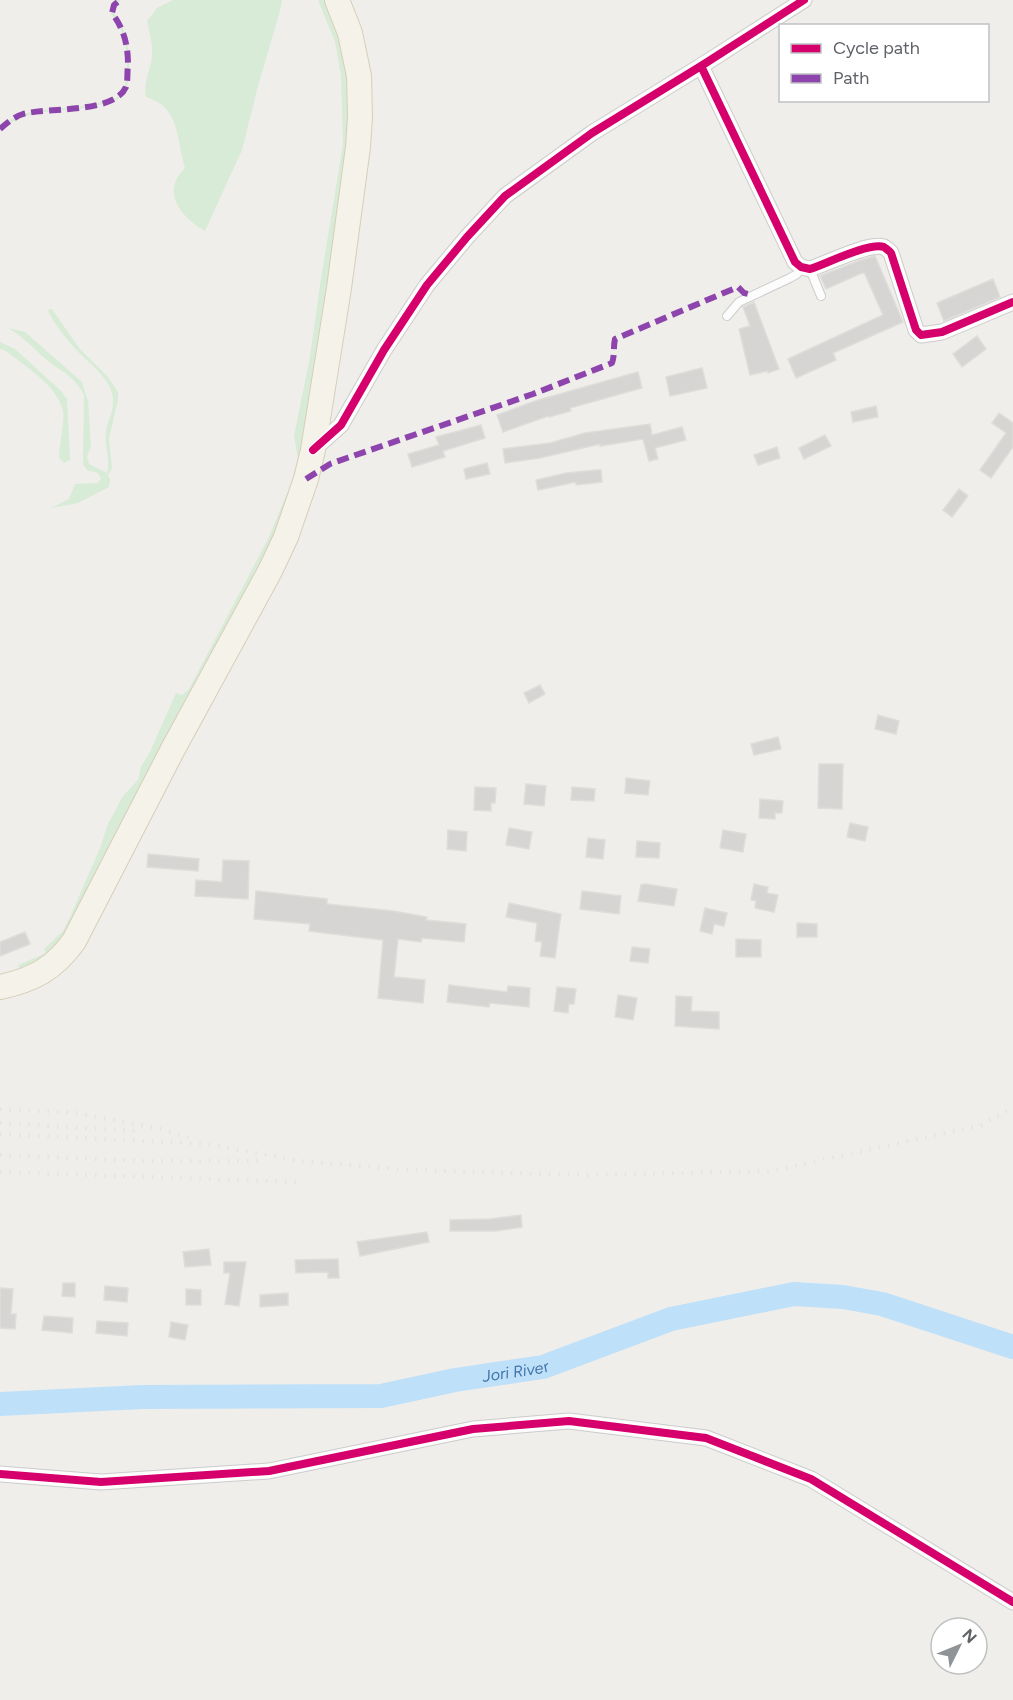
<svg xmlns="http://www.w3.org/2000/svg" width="1013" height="1700" font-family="Figtree,sans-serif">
  <rect width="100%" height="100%" fill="#efeeea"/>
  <path fill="#d8ebd6" d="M118 0H121L115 6 114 13C126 29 129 45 129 65 129 76 129 92 118 99 115 101 109 102 105 103 69 116 30 103 0 131V128C29 101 71 113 106 101 110 100 116 99 119 96 127 89 126 76 127 66 127 46 124 29 111 14L113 5Z
    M173 0H282L280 11 258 86 242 150 205 231C181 217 160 192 185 168 176 140 181 107 146 97 143 82 151 70 152 55 153 43 149 32 147 21L157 8Z
    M318 0H324L340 33 346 73 351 138 311 412 283 522 64 942 21 973 18 965 46 953 44 949 63 931 70 917 101 846 107 826 123 796 138 780 141 766 149 754 176 693 182 695 189 689 269 537 291 484 298 459 294 436 310 357 320 285 343 144 341 75 335 42Z
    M49 309H52L79 348 108 377 118 392V400L109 438 112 468 108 475 110 479 109 487 78 503 51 508 69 499 75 484 98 483 101 479 98 473 87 470 83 464 84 395C77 379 63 372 49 362 35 350 25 338 8 328L25 332 82 382 88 401 91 447 87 456 89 464 107 473C111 460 104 445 106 432 107 421 114 411 113 400 113 378 85 361 72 345 63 335 54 323 48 311Z
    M0 342 15 349 61 391 67 399 70 460 64 463 59 458C59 446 65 421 63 411 57 385 26 367 6 351L0 349Z"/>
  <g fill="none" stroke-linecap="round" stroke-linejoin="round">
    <path stroke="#bfe0f9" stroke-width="24" id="s1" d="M0 1404 142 1397 381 1396 455 1380 543 1367 671 1319 794 1294 843 1297 882 1304 1013 1347"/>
  </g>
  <path fill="#d6d5d3" stroke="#deddd9" stroke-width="1.5" d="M875 256 903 322 833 353 836 360 796 378 788 359 883 315 864 272 826 289 820 276 861 260Z
    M993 279 1000 297 944 321 937 303Z
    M754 302 779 369 768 373V371L750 375 739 329 750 326 743 307Z
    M977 336 986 349 962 367 953 354Z
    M702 368 707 388 670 396 666 377Z
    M638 372 642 388 570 408 571 411 549 417 548 416 503 432 497 415 535 401Z
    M876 406 878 417 853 422 851 412Z
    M999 413 1013 423V447L991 478 980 470 1006 433 992 423Z
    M650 424 652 435 682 427 686 440 655 448 658 459 649 461 643 439 600 446V444L540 458 505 463 503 449 550 443 585 433Z
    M481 425 485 438 443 451 445 457 412 467 408 454 439 445 436 437Z
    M825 435 831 446 804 459 799 448Z
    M777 447 780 458 758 465 754 455Z
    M487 463 490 474 466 479 464 469Z
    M596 470H601L602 482 576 485V482L538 490 536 480 566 473Z
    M959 489 968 496 952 517 943 510Z
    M540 685 545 694 529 703 524 693Z
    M878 715 899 721 896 734 875 729Z
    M778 737 781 749 754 755 751 744Z
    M819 764H843L842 809 818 808Z
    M626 778 650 781 648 795 625 793Z
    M526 784 546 786 544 806 524 804Z
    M475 787 496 788 495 803H491V811L474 810Z
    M572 787 595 789 594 801 571 800Z
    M760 799 783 801 782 813H775V819L759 818Z
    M850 823 868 827 865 841 847 837Z
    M509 828 532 832 529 849 506 845Z
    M448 830 467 832 466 851 447 849Z
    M723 830 746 834 743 852 720 848Z
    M588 838 605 840 603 859 586 857Z
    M637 841 660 843 659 858 636 857Z
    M148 854 199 859 198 871 147 867Z
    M223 860 249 861 248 899 195 896 196 880 222 882Z
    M646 884 677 889 674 906 638 901 641 885Z
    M754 884 768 887 767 893 778 895 774 912 755 908 756 901 751 900Z
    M256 891 327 899V904L393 911 427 917 426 920 466 924 464 942 422 938 421 942 398 939 394 977 425 980 423 1003 378 998 383 940 309 931 310 924 254 919Z
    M582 891 621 896 619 914 580 909Z
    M509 903 561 914 555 958 540 956 542 942 535 941 537 923 506 917Z
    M705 908 727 913 724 926 714 924 712 934 700 931Z
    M797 923 817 924V937H797Z
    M25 932 30 944 0 956V942Z
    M736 939 761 940V957H736Z
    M632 947 650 949 648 963 630 961Z
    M449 985 507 992 508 986 530 988 529 1007 490 1003 489 1007 447 1002Z
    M557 987 576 989 574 1004H569L568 1013 554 1011Z
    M618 995 637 998 633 1020 615 1017Z
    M676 996 692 997 691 1011 719 1012V1029L675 1026Z
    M521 1215 522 1227 496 1231H450V1220L490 1219Z
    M427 1232 429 1242 360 1256 357 1242Z
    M209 1249 211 1265 185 1267 183 1252Z
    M338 1259 339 1278H328V1272L296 1273 295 1260Z
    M224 1262H246L239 1306 225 1304 230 1273H224Z
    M63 1283H75V1297L62 1296Z
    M105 1286 128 1288 127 1302 104 1300Z
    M0 1288 13 1289 11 1314H16L15 1329 0 1328Z
    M186 1289 201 1290V1305H186Z
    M288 1293V1305L260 1307V1295Z
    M44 1316 73 1318 72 1333 42 1330Z
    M97 1321 128 1323 127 1336 96 1333Z
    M171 1322 188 1325 185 1340 169 1337Z"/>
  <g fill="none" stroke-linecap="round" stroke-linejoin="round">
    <g stroke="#cbcccc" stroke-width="10">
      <path id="lane" d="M810 269 821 296
        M727 316 739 302 790 278 797 274 801 267"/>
    </g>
    <g stroke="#cbcccc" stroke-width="17">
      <path id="street" d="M701 66 795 262 801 267 810 269C826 264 869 242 884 247 885 248 891 252 891 253L916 330 921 335 942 332 1013 302
        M313 450 341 425 384 350 427 285 467 237 505 196 592 133 701 66 804 0
        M0 1474 101 1482 269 1471 473 1429 569 1421 706 1438 811 1479 1013 1602"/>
    </g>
    <g stroke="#d7ceb8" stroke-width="26">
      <path id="primary" d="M0 987C33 980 54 969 74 941L173 749 270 571 286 537 306 479 313 450 339 288 358 147 360 117 359 76 350 33 337 0"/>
    </g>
    <use href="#lane" stroke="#fdfcfc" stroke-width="8"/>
    <use href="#street" stroke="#fdfcfc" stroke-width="15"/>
    <use href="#primary" stroke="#f4f2e9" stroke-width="24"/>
    <path stroke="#e4e4e4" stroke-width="4" stroke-dasharray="1.5 8" stroke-linecap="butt" d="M0 1109 76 1113 161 1129 192 1139
      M0 1123 135 1131
      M0 1134 206 1144 300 1161 409 1170 584 1175 771 1171 982 1125 1013 1107
      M0 1155 143 1161H264
      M0 1172 297 1182"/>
    <path stroke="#8e44ad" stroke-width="6" stroke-dasharray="12 6" stroke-linecap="butt" d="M0 129C7 123 14 117 23 114 48 107 114 114 126 87 128 81 127 72 128 65 128 45 124 29 112 13L114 5 120 0
      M306 479 330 464 347 458 533 394 612 363C615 355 613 347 615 339L726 292 738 287 744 293 753 295"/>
    <g stroke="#fff" stroke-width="11">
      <path id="cycleway" d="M701 66 795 262 801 267 810 269C826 264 869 242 884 247 885 248 891 252 891 253L916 330 921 335 942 332 1013 302
        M313 450 341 425 384 350 427 285 467 237 505 196 592 133 701 66 804 0
        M0 1474 101 1482 269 1471 473 1429 569 1421 706 1438 811 1479 1013 1602"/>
    </g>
    <use href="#cycleway" stroke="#d6006c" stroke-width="8"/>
  </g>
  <g text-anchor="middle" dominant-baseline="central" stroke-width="4.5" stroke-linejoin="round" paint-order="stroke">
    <g font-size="16" font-style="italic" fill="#4174aa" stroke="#fff">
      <text stroke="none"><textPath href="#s1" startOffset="518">Jori River</textPath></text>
    </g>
  </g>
  <rect x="779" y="24" width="210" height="78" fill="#ffffff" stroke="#bfc1c3" stroke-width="1.5"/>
  <rect x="791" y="44" width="30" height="9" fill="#d6006c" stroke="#bfc1c3" stroke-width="1.5"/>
  <text x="833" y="54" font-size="18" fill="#5f6368">Cycle path</text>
  <rect x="791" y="74" width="30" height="9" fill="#8e44ad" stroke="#bfc1c3" stroke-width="1.5"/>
  <text x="833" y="84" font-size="18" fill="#5f6368">Path</text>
  <g transform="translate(959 1646) rotate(47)"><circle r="28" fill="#ffffff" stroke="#bfc1c3" stroke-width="1.5"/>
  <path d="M0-4.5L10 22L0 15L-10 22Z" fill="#919496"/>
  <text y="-9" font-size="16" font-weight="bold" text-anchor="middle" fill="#5f6368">N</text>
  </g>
</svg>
